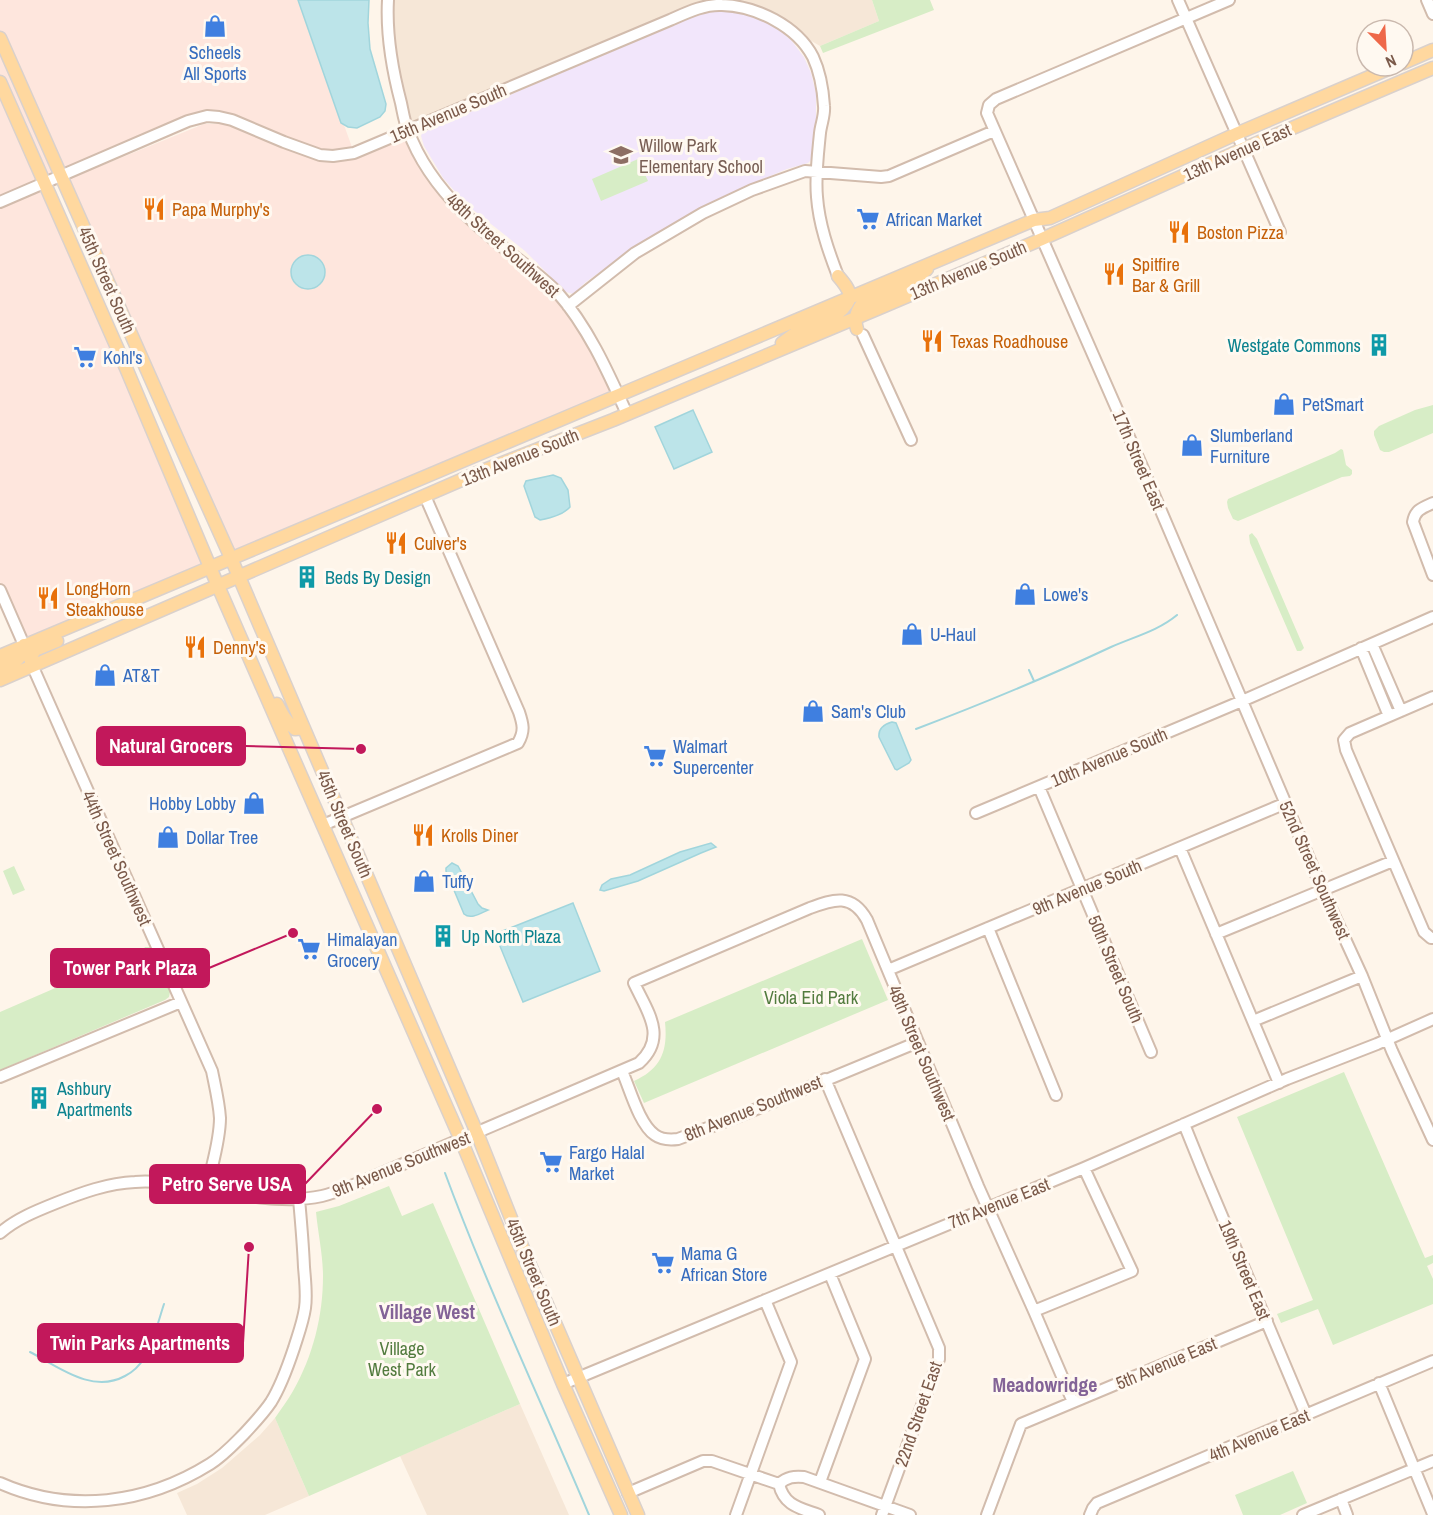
<svg xmlns="http://www.w3.org/2000/svg" width="1433" height="1515" font-family="'Archivo Narrow',sans-serif">
  <rect width="100%" height="100%" fill="#fef5ea"/>
  <path fill="#f6e7d7" d="M394 0H730L700 5 411 124 395 59 391 18Z
    M732 0H872L879 21 820 46 803 36 770 10Z
    M520 1404 569 1515H427L400 1456Z
    M275 1418 309 1496 265 1515H187L177 1493 197 1484 222 1468 260 1435Z"/>
  <path fill="#fee6dd" d="M0 0H299L353 150 329 153 210 110 169 123 52 176 0 198Z
    M204 124H229L324 161 353 159 407 137 425 176 466 220 563 304 587 343 611 394 234 554 66 180Z
    M43 191 207 566 26 641 0 582V208Z"/>
  <path fill="#f2e6fb" d="M726 10 741 12 758 17 774 26 791 40 804 57 811 73 816 93V118L812 159 808 163 787 169 744 187 676 223 625 254 586 282 573 294 566 292 525 251 467 205 443 178 424 146 421 136 422 133 679 22 705 13Z"/>
  <path fill="#d7edc6" d="M872 0H930L934 10 823 53 820 46 879 21Z
    M638 159 648 181 601 201 592 179Z
    M1433 405V433L1389 452H1384L1380 450 1374 435V431L1379 426 1415 410Z
    M1341 449 1343 450 1346 465 1352 470V474L1350 476 1342 477 1243 519 1238 521 1233 519 1228 508 1227 502 1228 499 1335 453Z
    M1252 533 1257 539 1304 648 1301 651H1297L1250 543 1249 535Z
    M14 866 25 890 13 895 3 871Z
    M862 939 888 1000 644 1103 634 1081C661 1069 668 1051 665 1022Z
    M145 947H151L170 992 169 997 165 1000 0 1070V1012L143 950Z
    M1344 1072 1425 1258 1433 1255V1263L1427 1266 1433 1279V1304L1333 1345 1318 1309 1281 1323 1277 1314 1313 1300 1237 1117Z
    M389 1186 402 1216 433 1203 520 1404 309 1496 275 1418C281 1409 288 1400 293 1391 313 1356 323 1316 323 1276 323 1255 318 1233 316 1212L339 1206Z
    M1293 1471 1307 1503 1280 1515H1243L1235 1495Z"/>
  <path fill="#bce4e9" stroke="#a1d5dc" stroke-width="1.5" d="M298 0H369L368 23 370 49 386 104 385 111 380 117 357 128 348 127 341 123Z
    M291 272a17 17 0 1 1 34 0a17 17 0 1 1-34 0Z
    M693 410 712 452 674 469 655 427Z
    M553 475 561 478 568 490 570 507C563 515 551 518 540 520L535 517 524 486 526 481Z
    M892 722 896 723 911 760 909 763 897 770 895 769 879 737C878 728 885 724 892 722Z
    M711 843 716 847 701 853 638 881 604 891 600 890 602 885 611 879 630 875 680 852Z
    M452 863 458 866 478 904 482 908 488 910C481 913 471 920 464 914L446 871V868Z
    M573 903 600 971 523 1002 495 934Z"/>
  <g fill="none" stroke-linecap="round" stroke-linejoin="round">
    <path stroke="#a1d5dc" stroke-width="2" d="M1029 670 1034 681
      M916 729C982 704 1047 677 1111 647 1133 637 1158 631 1177 615
      M445 1173C488 1289 541 1401 589 1515
      M30 1352C59 1367 92 1394 125 1376 133 1372 140 1365 145 1357 153 1343 159 1319 164 1304"/>
    <g stroke="#d2bcad" stroke-width="14">
      <path id="minor" d="M388 0C386 36 392 69 401 103 403 112 404 121 408 130 419 161 440 189 463 212 480 229 500 245 519 260 532 270 545 280 557 292 588 327 608 372 627 414
        M1178 0 1280 232
        M1229 0 996 99 989 105 987 113 1144 471 1323 891 1362 976 1392 1051 1433 1140
        M1427 0 1433 14
        M0 202 188 121 207 116 219 117 232 120 284 142 320 155 333 156 354 153 670 20C686 13 704 4 722 5 756 6 797 26 813 57 820 72 823 90 824 106 825 115 821 124 820 133 818 154 815 176 817 197 819 224 828 250 838 276
        M568 306 635 253 703 213 752 190 805 171 881 177 889 176 994 131
        M863 335 911 440
        M1433 503C1422 508 1415 510 1413 522L1433 575
        M0 590 24 645
        M1372 644 1401 711
        M1361 648 1389 716
        M32 665 212 1071C215 1086 219 1102 220 1118 220 1142 211 1167 207 1189
        M1433 697 1350 733 1344 740 1346 750 1424 932 1431 938H1433
        M1039 787 1151 1052
        M976 813 1242 701 1433 617
        M323 825 518 743C525 731 523 724 519 712L425 496
        M1180 848 1279 1083
        M988 928 1056 1095
        M1216 934 1393 861
        M888 970 1286 803
        M1253 1021 1362 976
        M622 1071C630 1089 639 1124 655 1135 662 1140 670 1140 678 1139L737 1117 918 1042
        M0 1077 181 1002
        M825 1079 939 1348V1359L882 1515
        M1184 1124 1203 1171 1306 1415
        M0 1233C16 1219 36 1211 56 1203 81 1193 108 1183 135 1182 160 1180 184 1186 208 1190 245 1195 285 1204 322 1196 335 1193 348 1187 361 1182L639 1063C668 1037 647 1011 634 983L810 908C834 899 852 893 867 920L978 1186 1034 1311 1073 1402
        M1034 1311 1132 1271 1084 1168
        M1379 1383 1433 1514
        M563 1384 1084 1168 1287 1079 1377 1044 1433 1019
        M820 1482 865 1359 830 1274
        M0 1483C70 1514 146 1504 210 1464 223 1456 234 1444 244 1434 253 1424 263 1414 271 1402 281 1386 288 1366 294 1348 298 1335 303 1322 305 1308 307 1295 305 1280 304 1267 303 1244 301 1221 299 1199
        M779 1484C787 1477 794 1476 804 1477L910 1515
        M779 1484C784 1506 800 1508 819 1515
        M628 1493 703 1461H712L779 1484
        M1341 1499 1347 1515
        M736 1515 791 1362 765 1300
        M987 1515 1021 1424 1267 1321
        M1090 1515 1093 1508 1097 1503 1433 1361
        M1303 1515 1433 1461"/>
    </g>
    <g stroke="#dad1cc" stroke-width="15">
      <path id="major" d="M0 38 181 447 231 558 477 1133 526 1256 638 1515
        M1403 63 1433 50
        M0 82 126 368 218 586 284 737 461 1140 563 1384 621 1515
        M857 329C854 320 856 311 863 303L914 281 927 269
        M782 343 797 332 837 314C856 299 851 291 838 276
        M0 656 1034 220 1050 218 1236 134 1395 66
        M32 665 30 658 35 650 57 641
        M0 668C13 662 22 661 24 645
        M0 680 482 471 613 420 877 309 1042 239 1243 149 1433 68
        M277 704C282 714 286 722 295 729L304 728"/>
    </g>
    <use href="#minor" stroke="#fff" stroke-width="10"/>
    <use href="#major" stroke="#ffd89f" stroke-width="12"/>
  </g>
  <defs>
    <g id="shop-bare" transform="scale(1.8)"><path d="M-5-2.5h2.3a2.7 3.5 0 0 1 5.4 0H5L5.5 6h-11ZM-1.5-2.5h3a1.5 2.3 0 0 0-3 0Z" fill="#3f7fe0" stroke="#fff9f1" stroke-width="2.5" paint-order="stroke"/></g>
    <g id="school-bare" transform="scale(1.8)"><path d="M0-5L7-2L0 1L-7-2ZM-4 1L0 2.5L4 1V4Q0 6-4 4Z" fill="#8d6e63" stroke="#fff9f1" stroke-width="2.5" paint-order="stroke"/></g>
    <g id="restaurant-bare" transform="scale(1.8)"><path d="M-5-6h1v4h1v-4h1v4h1v-4h1v5L-1.5 .5V6h-2V.5L-5-1ZM5-6V6H3V1.5H1.5Q1.5-4 5-6Z" fill="#e8710a" stroke="#fff9f1" stroke-width="2.5" paint-order="stroke"/></g>
    <g id="supermarket-bare" transform="scale(1.8)"><path d="M-6-5.5h2.5l.6 2H6L4.5 2H-2.5L-4.4-4H-6ZM-1.5 3.2a1.3 1.3 0 1 0 .1 0ZM3 3.2a1.3 1.3 0 1 0 .1 0Z" fill="#3f7fe0" stroke="#fff9f1" stroke-width="2.5" paint-order="stroke"/></g>
    <g id="building-bare" transform="scale(1.8)"><path d="M-4-6H4V6H1V3H-1V6H-4ZM-2.5-4.3h1.7v1.8h-1.7ZM.8-4.3h1.7v1.8H.8ZM-2.5-1h1.7V.8h-1.7ZM.8-1h1.7V.8H.8Z" fill="#0f9aa8" stroke="#fff9f1" stroke-width="2.5" paint-order="stroke"/></g>
  </defs>
  <g fill-rule="evenodd">
    <use href="#shop-bare" x="215" y="26"/>
    <use href="#school-bare" x="621" y="155"/>
    <use href="#restaurant-bare" x="154" y="209"/>
    <use href="#supermarket-bare" x="868" y="219"/>
    <use href="#restaurant-bare" x="1179" y="232"/>
    <use href="#restaurant-bare" x="1114" y="274"/>
    <use href="#restaurant-bare" x="932" y="341"/>
    <use href="#building-bare" x="1379" y="345"/>
    <use href="#supermarket-bare" x="85" y="357"/>
    <use href="#shop-bare" x="1284" y="404"/>
    <use href="#shop-bare" x="1192" y="445"/>
    <use href="#restaurant-bare" x="396" y="543"/>
    <use href="#building-bare" x="307" y="577"/>
    <use href="#shop-bare" x="1025" y="594"/>
    <use href="#restaurant-bare" x="48" y="598"/>
    <use href="#shop-bare" x="912" y="634"/>
    <use href="#restaurant-bare" x="195" y="647"/>
    <use href="#shop-bare" x="105" y="675"/>
    <use href="#shop-bare" x="813" y="711"/>
    <use href="#supermarket-bare" x="655" y="756"/>
    <use href="#shop-bare" x="254" y="803"/>
    <use href="#restaurant-bare" x="423" y="835"/>
    <use href="#shop-bare" x="168" y="837"/>
    <use href="#shop-bare" x="424" y="881"/>
    <use href="#building-bare" x="443" y="936"/>
    <use href="#supermarket-bare" x="309" y="949"/>
    <use href="#building-bare" x="39" y="1098"/>
    <use href="#supermarket-bare" x="551" y="1162"/>
    <use href="#supermarket-bare" x="663" y="1263"/>
  </g>
  <g text-anchor="middle" dominant-baseline="central" stroke-width="6" stroke-linejoin="round" paint-order="stroke">
    <g font-size="18" fill="#366cbe" stroke="#fff9f1" text-anchor="start">
      <text x="215" y="52" text-anchor="middle">Scheels<tspan x="215" dy="21">All Sports</tspan></text>
      <text x="886" y="219">African Market</text>
      <text x="103" y="357">Kohl's</text>
      <text x="1302" y="404">PetSmart</text>
      <text x="1210" y="435">Slumberland<tspan x="1210" dy="21">Furniture</tspan></text>
      <text x="1043" y="594">Lowe's</text>
      <text x="930" y="634">U-Haul</text>
      <text x="123" y="675">AT&amp;T</text>
      <text x="831" y="711">Sam's Club</text>
      <text x="673" y="746">Walmart<tspan x="673" dy="21">Supercenter</tspan></text>
      <text x="236" y="803" text-anchor="end">Hobby Lobby</text>
      <text x="186" y="837">Dollar Tree</text>
      <text x="442" y="881">Tuffy</text>
      <text x="327" y="939">Himalayan<tspan x="327" dy="21">Grocery</tspan></text>
      <text x="569" y="1152">Fargo Halal<tspan x="569" dy="21">Market</tspan></text>
      <text x="681" y="1253">Mama G<tspan x="681" dy="21">African Store</tspan></text>
    </g>
    <g font-size="18" fill="#7b5a4a" stroke="#fff9f1">
      <text transform="translate(448 113) rotate(-23)">15th Avenue South</text>
      <text transform="translate(1237 152) rotate(-24)">13th Avenue East</text>
      <text transform="translate(503 245) rotate(42)">48th Street Southwest</text>
      <text transform="translate(968 270) rotate(-23)">13th Avenue South</text>
      <text transform="translate(107 280) rotate(66)">45th Street South</text>
      <text transform="translate(520 457) rotate(-22)">13th Avenue South</text>
      <text transform="translate(1139 460) rotate(67)">17th Street East</text>
      <text transform="translate(1109 757) rotate(-23)">10th Avenue South</text>
      <text transform="translate(345 824) rotate(67)">45th Street South</text>
      <text transform="translate(117 858) rotate(66)">44th Street Southwest</text>
      <text transform="translate(1315 870) rotate(66)">52nd Street Southwest</text>
      <text transform="translate(1087 887) rotate(-23)">9th Avenue South</text>
      <text transform="translate(1116 969) rotate(67)">50th Street South</text>
      <text transform="translate(922 1053) rotate(67)">48th Street Southwest</text>
      <text transform="translate(753 1108) rotate(-22)">8th Avenue Southwest</text>
      <text transform="translate(401 1164) rotate(-22)">9th Avenue Southwest</text>
      <text transform="translate(999 1203) rotate(-22)">7th Avenue East</text>
      <text transform="translate(1245 1270) rotate(67)">19th Street East</text>
      <text transform="translate(534 1272) rotate(67)">45th Street South</text>
      <text transform="translate(1166 1363) rotate(-23)">5th Avenue East</text>
      <text transform="translate(918 1414) rotate(-71)">22nd Street East</text>
      <text transform="translate(1259 1435) rotate(-23)">4th Avenue East</text>
    </g>
    <g font-size="18" fill="#785e54" stroke="#fff9f1" text-anchor="start">
      <text x="639" y="145">Willow Park<tspan x="639" dy="21">Elementary School</tspan></text>
    </g>
    <g font-size="18" fill="#c56008" stroke="#fff9f1" text-anchor="start">
      <text x="172" y="209">Papa Murphy's</text>
      <text x="1197" y="232">Boston Pizza</text>
      <text x="1132" y="264">Spitfire<tspan x="1132" dy="21">Bar &amp; Grill</tspan></text>
      <text x="950" y="341">Texas Roadhouse</text>
      <text x="414" y="543">Culver's</text>
      <text x="66" y="588">LongHorn<tspan x="66" dy="21">Steakhouse</tspan></text>
      <text x="213" y="647">Denny's</text>
      <text x="441" y="835">Krolls Diner</text>
    </g>
    <g font-size="18" fill="#0d838f" stroke="#fff9f1" text-anchor="start">
      <text x="1361" y="345" text-anchor="end">Westgate Commons</text>
      <text x="325" y="577">Beds By Design</text>
      <text x="461" y="936">Up North Plaza</text>
      <text x="57" y="1088">Ashbury<tspan x="57" dy="21">Apartments</tspan></text>
    </g>
    <g font-size="18" fill="#527b3e" stroke="#fff9f1">
      <text x="811" y="997">Viola Eid Park</text>
      <text x="402" y="1348">Village<tspan x="402" dy="21">West Park</tspan></text>
    </g>
    <g font-size="20" font-weight="bold" fill="#836397" stroke="#fff9f1">
      <text x="427" y="1311">Village West</text>
      <text x="1045" y="1384">Meadowridge</text>
    </g>
  </g>
  <path fill="none" stroke="#c2185b" stroke-width="2" d="M361 749L245 746M293 933L209 968M377 1109L305 1184M249 1247L243 1343"/>
  <g fill="#c2185b" stroke="#fff9f1" stroke-width="2">
    <circle cx="361" cy="749" r="6"/>
    <circle cx="293" cy="933" r="6"/>
    <circle cx="377" cy="1109" r="6"/>
    <circle cx="249" cy="1247" r="6"/>
  </g>
  <g fill="#c2185b" stroke="#c2185b" stroke-width="2">
    <rect x="97" y="727" width="148" height="38" rx="6"/>
    <rect x="51" y="949" width="158" height="38" rx="6"/>
    <rect x="150" y="1165" width="155" height="38" rx="6"/>
    <rect x="38" y="1324" width="205" height="38" rx="6"/>
  </g>
  <g font-size="20" text-anchor="middle" font-weight="bold" fill="#fff">
    <text x="171" y="753">Natural Grocers</text>
    <text x="130" y="975">Tower Park Plaza</text>
    <text x="227" y="1191">Petro Serve USA</text>
    <text x="140" y="1350">Twin Parks Apartments</text>
  </g>
  <g transform="translate(1385 48) rotate(156)"><circle r="28" fill="#fff9f1" stroke="#cab9ae" stroke-width="1.5"/>
  <path d="M0-4.5L10 22L0 15L-10 22Z" fill="#ee6849"/>
  <text y="-9" font-size="16" font-weight="bold" text-anchor="middle" fill="#7b5a4a">N</text>
  </g>
</svg>
